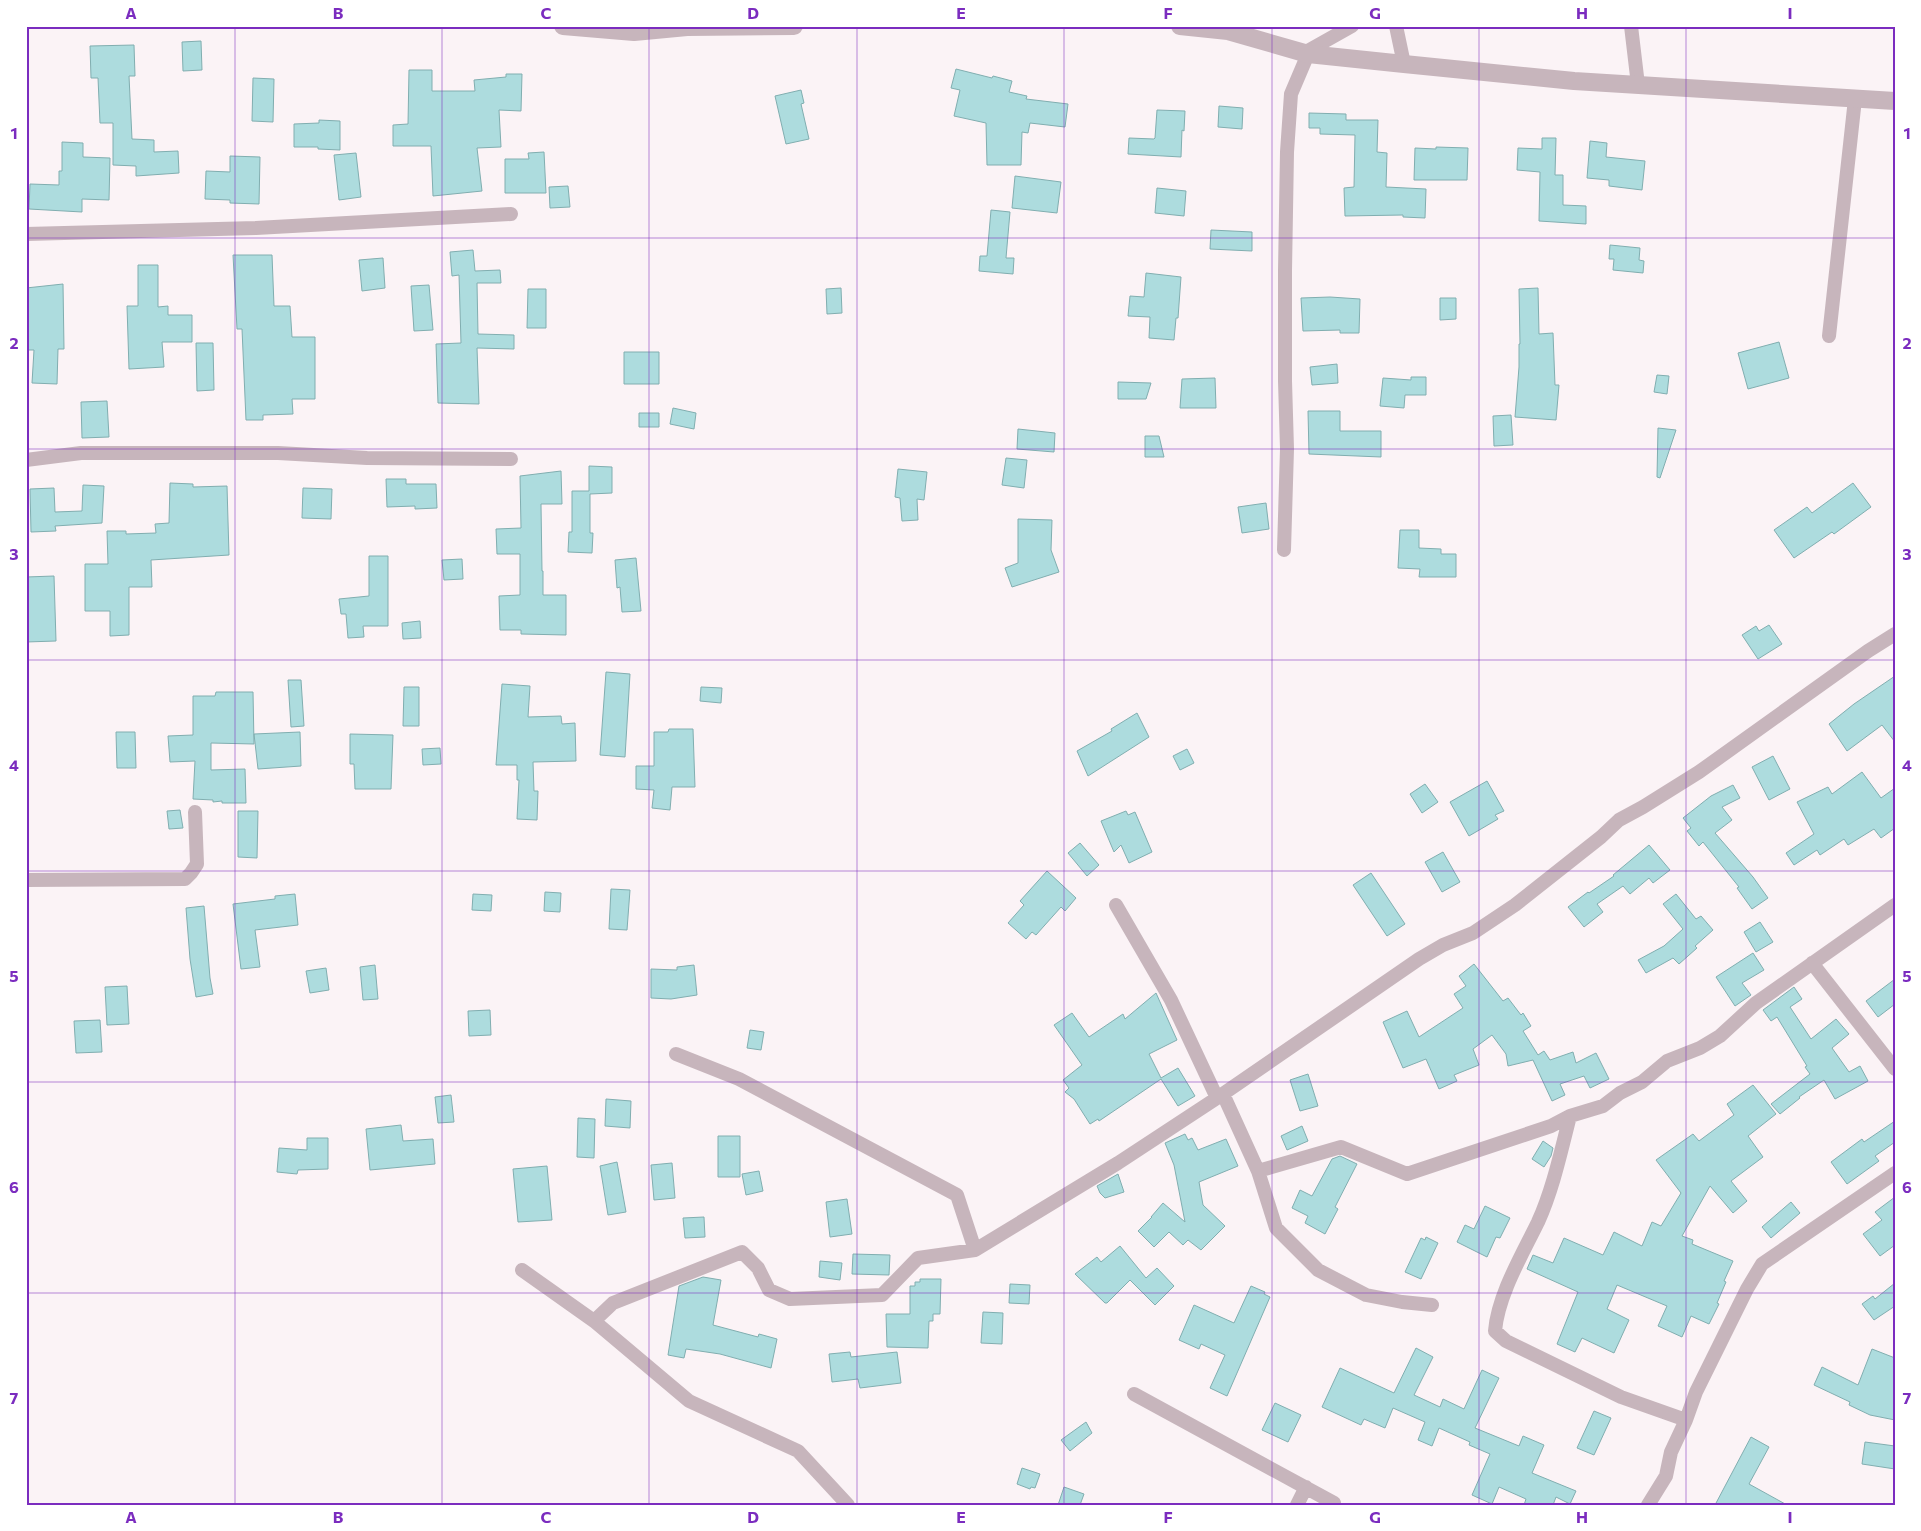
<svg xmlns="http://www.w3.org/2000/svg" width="1921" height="1531" font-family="Commissioner,sans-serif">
  <rect width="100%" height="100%" fill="#fbf3f6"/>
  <path fill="#addcde" stroke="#81aeb0" d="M201 41 202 70 183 71 182 42Z
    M134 45 135 76H129L132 139 154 140V152L178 151 179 173 136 176V166L113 165V123H100L98 78H91L90 46Z
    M956 69 992 78 993 76 1012 81 1009 92 1027 96 1026 99 1068 104 1065 127 1030 123 1028 133 1022 132 1021 165H987L986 123 954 116 960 90 951 88Z
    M409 70H432V91H475L474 80 506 77V74H522L521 111 499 110 501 147 477 148 482 191 433 196 431 146H393V125L408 124Z
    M253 78 274 79 273 122 252 121Z
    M801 90 804 103 801 104 809 139 786 144 775 96Z
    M1219 106 1243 108 1242 129 1218 127Z
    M1157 110 1185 111 1184 131 1182 130 1181 157 1128 154 1129 138 1154 139 1155 138Z
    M1309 113 1346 114V120H1378L1377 152 1387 153 1386 187 1426 189 1425 218 1403 217V215L1345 216 1344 188 1354 187 1355 135 1320 134V128H1309Z
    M319 120 340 121V150L318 149V147H294V124L319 123Z
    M1542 138H1556L1555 175H1563V205L1586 206V224L1539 221 1540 172 1517 170 1518 148 1542 149Z
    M1590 141 1607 143 1606 157 1645 161 1642 190 1609 186V180L1587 178Z
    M62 142 83 143V157L110 158 109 200 82 199V212L29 209 30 184 59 185V171H62Z
    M1436 147 1468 148 1467 180H1414L1415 148 1436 149Z
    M544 152 546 193H505V159H529L528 153Z
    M356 153 361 197 339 200 334 155Z
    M230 156 260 157 259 204 230 203V200L205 199 206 171 230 172Z
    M1015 176 1061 182 1057 213 1012 208Z
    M568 186 570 207 550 208 549 187Z
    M1157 188 1186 191 1184 216 1155 213Z
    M991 210 1010 212 1006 258H1014L1013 274 979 271 980 256H987Z
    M1211 230 1252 232V251L1210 249Z
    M1610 245 1640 248 1639 260 1644 261 1643 273 1613 270 1614 259H1609Z
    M473 250 475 271 500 270 501 283H477L478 334 514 335V349L477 348 479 404 438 403 436 344 461 343 459 275 452 276 450 252Z
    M233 255H272L274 306H290L292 337H315V399H292L293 414 263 415V420H246L242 329H237Z
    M383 258 385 288 362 291 359 260Z
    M138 265H158V307L168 306V315H192V342H162L164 367 129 369 127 306H138Z
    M1146 273 1181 277 1178 318H1176L1174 340 1149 338 1150 317 1128 316 1130 296 1144 297Z
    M63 284 64 349H58L57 384 32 383 34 350H26V288Z
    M429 285 433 330 414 331 411 286Z
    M841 288 842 313 827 314 826 289Z
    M1538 288 1539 334 1553 333 1555 385H1559L1556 420 1515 417 1519 367V344H1520L1519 289Z
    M528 289H546V328H527Z
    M1330 297 1360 299 1359 333H1340V330L1303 331 1301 298Z
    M1440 298H1456V319L1440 320Z
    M1779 342 1789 378 1748 389 1738 353Z
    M196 343H213L214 390 197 391Z
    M624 352H659V384H624Z
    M1337 364 1338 383 1312 385 1310 367Z
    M1657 375 1669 376 1667 394 1654 392Z
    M1411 377H1426V395H1405L1404 408 1380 406 1383 378 1411 380Z
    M1215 378 1216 408H1180L1182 379Z
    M1118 382 1151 383 1146 399H1118Z
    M107 401 109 437 82 438 81 402Z
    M673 408 696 413 694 429 670 424Z
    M1308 411H1340V431H1381V457L1309 454Z
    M639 413H659V427H639Z
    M1511 415 1513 445 1494 446 1493 416Z
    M1658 428 1676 430 1660 478 1657 477Z
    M1018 429 1055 433 1054 452 1017 449Z
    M1145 436H1159L1164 457H1145Z
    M1006 458 1027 460 1024 488 1002 485Z
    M589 466 612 467V493L590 494V533H593L592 553 568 552 569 532H572V491H589Z
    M898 469 927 472 924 500 917 499 918 520 902 521 900 498 895 497Z
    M561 471 562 504H541L542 571H543V595H566V635L521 634V630H500L499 596 520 595V554H497L496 529 521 528 520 476Z
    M386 479H406V484H436L437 508 415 509V506L387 507Z
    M170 483 193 484V487L227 486 229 555 151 560 152 587H129V635L110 636V611H85V564H108L107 531H126V534L156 533 155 524 169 523Z
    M1853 483 1871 507 1834 534 1832 532 1794 558 1774 530 1807 507 1812 513Z
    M83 485 104 486 102 523 55 526 56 531 31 532 30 489 54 488 55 512 82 511Z
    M303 488 332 489 331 519 302 518Z
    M1266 503 1269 529 1242 533 1238 507Z
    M1018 519 1052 520 1051 550 1059 572 1012 587 1005 568 1018 563Z
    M1400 530H1419V548L1441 549V554H1456V577H1419L1420 569 1398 568Z
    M369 556H388V626H363L364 637 348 638 346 614H341L339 599 369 596Z
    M636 558 641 611 622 612 620 587 617 588 615 560Z
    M462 559 463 579 444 580 442 560Z
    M54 576 56 641 26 642V577Z
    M420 621 421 638 403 639 402 623Z
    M1769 625 1782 644 1758 659 1742 635 1756 626 1759 631Z
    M606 672 630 674 625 757 600 755Z
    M1895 676V742L1882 725 1847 751 1829 724 1854 704Z
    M288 680H301L304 726 291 727Z
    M502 684 530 686 528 717 561 716 562 724 575 723 576 761 533 762 534 791H538L537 820 517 819 519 780H517V765H496Z
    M404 687H419V726H403Z
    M701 687 722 688 721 703 700 701Z
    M216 692H253L254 744 211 743V770L245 769 246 803H222V801L213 802V800L193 799 195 761 170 762 168 736 193 735V696H215Z
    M1137 713 1149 737 1088 776 1077 751 1112 731 1111 729Z
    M669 729H693L695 787H672L670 810 652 808 654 790 636 789V766H654V732H668Z
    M116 732H135L136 768H117Z
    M300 732 301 766 258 769 254 734Z
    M350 734 393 735 391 789H355L354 764H350Z
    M440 748 441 764 423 765 422 749Z
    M1187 749 1194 763 1180 770 1173 756Z
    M1773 756 1790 789 1769 800 1752 767Z
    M1862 772 1881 798 1895 788V828L1881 838 1874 829 1848 845 1844 839 1820 855 1817 850 1794 865 1786 853 1814 834 1797 802 1828 787 1832 794Z
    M1487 781 1504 811 1495 815 1498 819 1469 836 1450 802Z
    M1425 784 1438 802 1422 813 1410 794Z
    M1733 785 1740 798 1722 807 1732 820 1715 833 1753 877 1768 898 1752 909 1737 888 1739 887 1703 842 1699 846 1687 831 1691 828 1683 818 1711 796Z
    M180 810 183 828 169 829 167 811Z
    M238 811H258L257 858 238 857Z
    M1126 811 1128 815 1135 812 1152 852 1129 863 1121 845 1114 852 1101 821Z
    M1080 843 1099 865 1087 876 1068 853Z
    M1649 845 1670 870 1653 883 1649 878 1630 894 1623 886 1597 904 1603 912 1584 927 1568 907 1588 892 1589 893 1614 876 1613 875Z
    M1443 852 1460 882 1442 892 1425 862Z
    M1047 871 1076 898 1065 911 1061 907 1036 935 1032 932 1026 939 1008 923 1024 905 1020 901Z
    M1371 873 1405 924 1387 936 1353 885Z
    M611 889 630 890 627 930 609 929Z
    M545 892 561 893 560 912 544 911Z
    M295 894 298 925 255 930 260 967 241 969 233 904 275 899V896Z
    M473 894 492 895 491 911 472 910Z
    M1676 894 1696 919 1701 916 1713 930 1695 946 1697 948 1679 964 1673 958 1646 973 1638 960 1664 946 1683 929 1663 904Z
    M204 906 210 978 213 994 196 997 190 959 186 908Z
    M1760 922 1773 942 1756 952 1744 932Z
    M1753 953 1764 970 1742 983 1751 995 1735 1006 1716 977Z
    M1474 964 1503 1001 1508 998 1521 1015 1523 1013 1531 1026 1523 1031 1538 1055 1544 1051 1550 1060 1573 1052 1576 1063 1596 1053 1609 1079 1590 1088 1584 1076 1560 1084 1565 1095 1552 1101 1533 1060 1508 1066 1506 1054 1492 1035 1473 1049 1479 1065 1454 1075 1457 1081 1439 1089 1426 1059 1403 1068 1383 1022 1407 1011 1419 1037 1463 1008 1454 994 1466 986 1459 976Z
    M375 965 378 999 363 1000 360 967Z
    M694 965 697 995 671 999 651 998V969L677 970V967Z
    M326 968 329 990 310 993 306 971Z
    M1895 979V1004L1878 1017 1866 1001Z
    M127 986 129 1024 107 1025 105 987Z
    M1794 987 1802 999 1790 1007 1811 1039 1836 1019 1849 1034 1832 1048 1849 1072 1860 1066 1868 1081 1835 1099 1824 1080 1799 1097 1800 1098 1780 1114 1771 1104 1810 1074 1805 1067 1807 1066 1777 1017 1771 1021 1763 1010Z
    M1156 993 1177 1040 1149 1054 1161 1078 1178 1068 1195 1096 1178 1106 1161 1079 1099 1121 1098 1119 1090 1124 1074 1099 1065 1092 1069 1088 1063 1080 1082 1065 1054 1025 1072 1013 1089 1037 1123 1014 1125 1019Z
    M490 1010 491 1035 469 1036 468 1011Z
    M100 1020 102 1052 76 1053 74 1021Z
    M750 1030 764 1032 761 1050 747 1048Z
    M1308 1074 1318 1106 1300 1111 1290 1080Z
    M1753 1085 1776 1114 1748 1136 1763 1157 1731 1181 1747 1201 1733 1213 1710 1186 1682 1236 1693 1240 1692 1244 1733 1261 1724 1281 1726 1282 1717 1303 1719 1304 1709 1324 1691 1316 1682 1337 1658 1326 1667 1306 1617 1285 1607 1309 1629 1320 1614 1353 1582 1338 1575 1352 1557 1344 1578 1292 1527 1269 1533 1255 1553 1263 1564 1238 1603 1255 1614 1232 1642 1246 1652 1222 1661 1226 1681 1193 1656 1160 1693 1134 1699 1141 1734 1115 1727 1104Z
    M451 1095 454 1122 438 1123 435 1097Z
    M606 1099 631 1101 630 1128 605 1126Z
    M578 1118 595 1119 594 1158 577 1157Z
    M1895 1121V1142L1875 1156 1879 1161 1847 1184 1831 1162 1862 1139 1864 1142Z
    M401 1125 403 1141 433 1139 435 1164 370 1170 366 1129Z
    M1302 1126 1308 1141 1287 1150 1281 1136Z
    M1185 1134 1188 1140 1192 1138 1198 1150 1226 1139 1238 1166 1199 1182 1203 1205 1225 1226 1201 1250 1188 1240 1183 1245 1169 1232 1154 1247 1138 1231 1152 1217H1151L1163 1203 1185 1222 1174 1165 1165 1143Z
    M718 1136H740V1177H718Z
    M307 1138H328V1169L298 1170 297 1174 277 1172 279 1148 307 1150Z
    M1543 1141 1553 1148 1551 1156 1544 1167 1532 1159Z
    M1340 1156 1357 1164 1335 1207 1338 1209 1325 1234 1305 1223 1308 1216 1292 1208 1300 1190 1312 1196 1332 1159Z
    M617 1162 626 1212 608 1215 600 1166Z
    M672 1163 675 1198 654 1200 651 1165Z
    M547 1166 552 1220 518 1222 513 1169Z
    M759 1171 763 1191 746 1195 742 1174Z
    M1118 1174 1124 1192 1105 1198 1100 1193 1097 1186Z
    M1895 1197V1245L1880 1256 1863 1234 1882 1220 1875 1212Z
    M847 1199 852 1234 830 1237 826 1202Z
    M1791 1202 1800 1213 1771 1238 1762 1227Z
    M1485 1206 1510 1218 1500 1238 1496 1237 1487 1257 1457 1242 1465 1225 1474 1229Z
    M704 1217 705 1237 685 1238 683 1218Z
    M1426 1237 1438 1243 1421 1279 1405 1272 1421 1238 1425 1240Z
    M1120 1246 1146 1278 1157 1268 1174 1286 1155 1305 1130 1280 1107 1303H1105L1075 1274 1097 1257 1101 1262Z
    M853 1254 890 1255 889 1275 852 1274Z
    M820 1261 842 1263 840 1280 819 1277Z
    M703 1277 721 1280 713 1325 758 1337 759 1334 777 1339 771 1368 720 1354 686 1349 684 1358 668 1355 679 1286Z
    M920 1279H941L940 1314H933V1321H929L928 1348 887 1347 886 1314H910V1286H915V1282H920Z
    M1895 1283V1306L1874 1320 1862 1304 1873 1296 1875 1299Z
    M1010 1284 1030 1285 1029 1304 1009 1303Z
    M1251 1286 1265 1292 1264 1294 1270 1297 1227 1396 1210 1388 1225 1355 1201 1344 1199 1349 1179 1340 1194 1305 1234 1323Z
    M983 1312 1003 1313 1002 1344 981 1343Z
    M1416 1348 1433 1357 1414 1395 1440 1407 1443 1399 1464 1409 1482 1370 1499 1378 1475 1428 1519 1446 1523 1436 1544 1445 1532 1473 1576 1491 1570 1504 1556 1497 1553 1505H1524L1526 1499 1499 1487 1492 1504 1472 1495 1490 1454 1469 1445 1470 1442 1439 1428 1432 1446 1418 1440 1425 1422 1393 1408 1385 1428 1364 1419 1361 1425 1322 1407 1340 1368 1394 1393Z
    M1872 1349 1895 1358V1420L1870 1415 1849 1405 1850 1402 1814 1385 1822 1367 1858 1385Z
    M850 1352 851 1357 897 1352 901 1383 860 1388 858 1379 832 1382 829 1354Z
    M1275 1403 1301 1415 1288 1442 1262 1430Z
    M1594 1411 1611 1418 1594 1455 1577 1448Z
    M1086 1422 1092 1433 1070 1451 1061 1440Z
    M1751 1437 1769 1447 1749 1484 1787 1505H1715Z
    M1865 1442 1895 1446V1469L1862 1464Z
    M1022 1468 1040 1474 1035 1488 1031 1487 1030 1489 1017 1484Z
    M1064 1487 1084 1494 1080 1505H1058Z"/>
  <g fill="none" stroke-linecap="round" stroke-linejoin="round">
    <path stroke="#c7b5bc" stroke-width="14" d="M1396 26 1404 64
      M1631 26 1638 85
      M1304 53 1352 26
      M26 234 256 228 511 214
      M1829 336 1855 99
      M26 460 81 453H278L367 458 511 459
      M1284 550 1287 449 1285 381V271L1287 152 1291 94 1308 54
      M26 880 185 879 191 873 197 864 195 812
      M1116 905 1171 1000 1217 1098 1419 959 1443 945 1473 933 1515 905 1601 837 1619 820 1643 807 1699 772 1868 651 1895 634
      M1812 963 1895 1069
      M676 1054 739 1079 957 1195 975 1250
      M1223 1094 1258 1171 1276 1228 1318 1270 1366 1295 1402 1302 1432 1305
      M1570 1116C1561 1151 1553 1189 1538 1222 1522 1255 1498 1295 1495 1331L1506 1341 1621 1397 1686 1420
      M1258 1171 1341 1147 1407 1174 1551 1126 1570 1116 1603 1106 1620 1093 1642 1082 1667 1061 1700 1048 1720 1036 1756 1003 1895 905
      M522 1270 594 1321
      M1134 1394 1334 1503
      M848 1505 798 1451 689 1401 594 1321 613 1303 742 1252 758 1268 769 1290 790 1299 882 1295 918 1258 975 1250 1118 1163 1217 1098
      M1297 1505 1306 1487
      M1648 1505 1666 1476 1671 1452 1686 1420 1696 1392 1747 1289 1762 1264 1895 1173"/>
    <path stroke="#c7b5bc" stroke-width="18" d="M563 26 634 32 687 27 794 26
      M1180 26 1228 31 1308 54 1404 64 1574 81 1895 101"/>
  </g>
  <path fill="none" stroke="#7b2cbf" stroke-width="1" stroke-opacity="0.55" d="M235 26V1505M442 26V1505M649 26V1505M857 26V1505M1064 26V1505M1272 26V1505M1479 26V1505M1686 26V1505M26 238H1895M26 449H1895M26 660H1895M26 871H1895M26 1082H1895M26 1293H1895"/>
  <rect width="1921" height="1531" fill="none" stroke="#ffffff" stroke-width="55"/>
  <rect x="28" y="28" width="1866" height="1476" fill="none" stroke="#7b2cbf" stroke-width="2"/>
  <g font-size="16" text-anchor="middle" font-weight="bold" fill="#7b2cbf">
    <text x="131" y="19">A</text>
    <text x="338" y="19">B</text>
    <text x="546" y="19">C</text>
    <text x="753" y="19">D</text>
    <text x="961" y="19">E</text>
    <text x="1168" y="19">F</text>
    <text x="1375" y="19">G</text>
    <text x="1582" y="19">H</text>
    <text x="1790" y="19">I</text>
    <text x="14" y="139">1</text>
    <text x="1907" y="139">1</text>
    <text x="14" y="349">2</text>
    <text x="1907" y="349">2</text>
    <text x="14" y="560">3</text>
    <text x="1907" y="560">3</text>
    <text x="14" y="771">4</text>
    <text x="1907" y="771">4</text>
    <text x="14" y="982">5</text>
    <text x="1907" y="982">5</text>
    <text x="14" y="1193">6</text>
    <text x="1907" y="1193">6</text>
    <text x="14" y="1404">7</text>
    <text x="1907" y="1404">7</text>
    <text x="131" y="1523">A</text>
    <text x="338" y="1523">B</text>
    <text x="546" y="1523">C</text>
    <text x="753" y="1523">D</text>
    <text x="961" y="1523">E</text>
    <text x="1168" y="1523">F</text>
    <text x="1375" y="1523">G</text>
    <text x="1582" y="1523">H</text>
    <text x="1790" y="1523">I</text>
  </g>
</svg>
